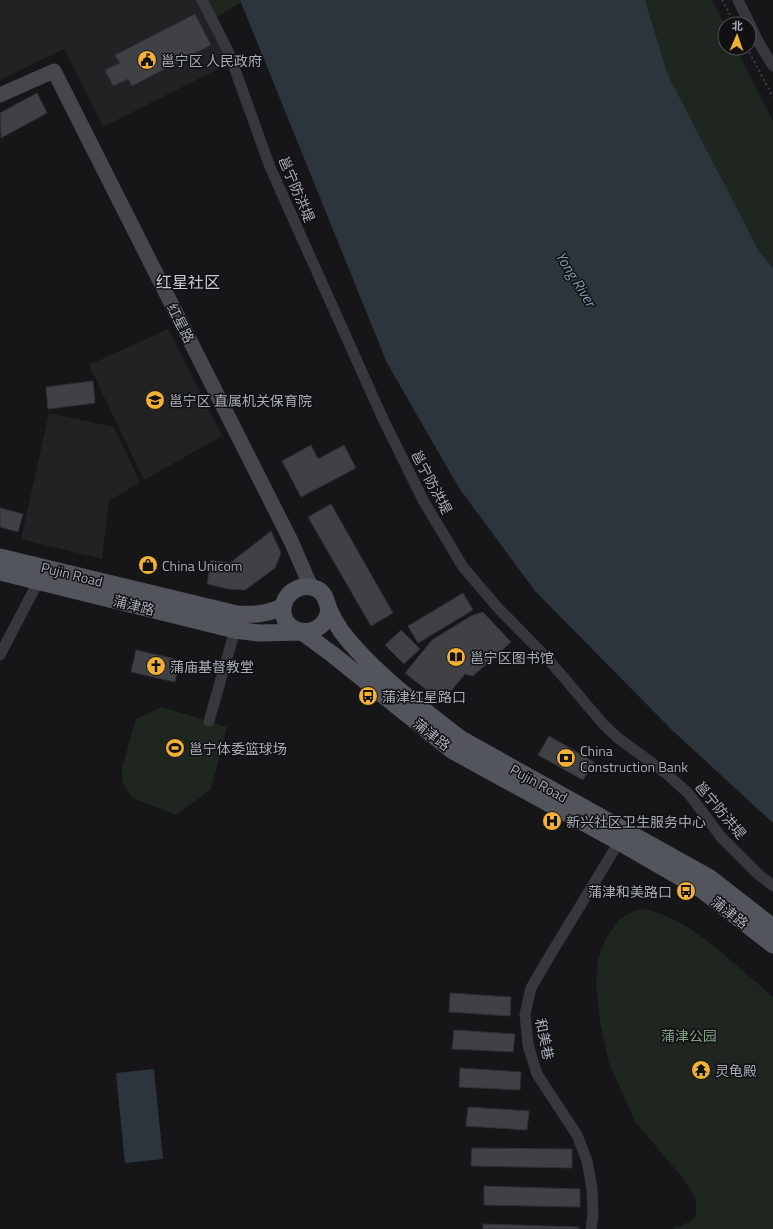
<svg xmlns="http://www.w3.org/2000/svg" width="773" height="1229" font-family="'Titillium Web','Noto Sans SC',sans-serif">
  <rect width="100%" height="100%" fill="#161618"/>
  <path fill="#222225" d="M0 0H197L225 54 224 66 103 127 64 49 0 80Z
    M168 329 222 436 144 480 89 365Z
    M49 413 114 427 140 482 109 501 102 559 21 539Z"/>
  <path fill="#1e261f" d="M202 0H240L241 2 212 20Z
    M645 0H712L725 25V48H736L773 121V268L760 253 668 75Z
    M162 707 227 727 211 789 177 815 132 798 122 781V768L136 719Z
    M643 909C689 916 738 968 773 997V1229H673L691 1221 696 1216V1200L691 1191 683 1178 635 1122 609 1063 600 1022 596 984 598 959 605 940 620 919 635 910Z"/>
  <path fill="#2c353c" d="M240 0H645L668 75 760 253 773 268V823L672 730 535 591 459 488 387 363Z
    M154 1069 163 1159 125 1163 116 1073Z"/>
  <path fill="#404145" stroke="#303034" d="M195 14 211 45 132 86 128 79 113 86 105 70 120 63 115 55Z
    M37 93 47 113 1 138 0 113Z
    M93 381 95 403 48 409 46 387Z
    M311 445 318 459 344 445 356 468 301 497 282 461Z
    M331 504 393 613 371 626 308 517Z
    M0 508 23 514 18 532 0 527Z
    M271 531 281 553 275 568 245 590 228 589 207 584 211 560 230 563Z
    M463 593 473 610 418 643 408 626Z
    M483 612 511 642 473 676 465 674 442 702 405 673 432 640 471 616Z
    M401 630 420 649 404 664 385 645Z
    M136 650 180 660 175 682 131 672Z
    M549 736 594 762 583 780 538 755Z
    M450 993 511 997 510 1016 449 1012Z
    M454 1030 515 1034 513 1052 452 1049Z
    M460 1068 521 1072 520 1090 459 1087Z
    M468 1107 529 1111 527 1130 466 1126Z
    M472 1148 572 1149V1168L471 1166Z
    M484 1186 580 1189V1207L484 1205Z
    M483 1224 579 1227V1229H483Z"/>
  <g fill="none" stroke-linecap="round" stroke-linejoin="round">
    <path stroke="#3d3f44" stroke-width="2" stroke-dasharray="2 3" stroke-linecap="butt" d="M722 0 735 24
      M747 48 773 97"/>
    <path stroke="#37383d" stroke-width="11" d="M202 0 229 53 270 167 383 419 423 500 463 567 498 608 548 659 604 725 618 738 667 774 689 794 721 837 758 874 773 886
      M738 0 759 43 773 66
      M0 655 38 582
      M209 721 235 630
      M591 1229 593 1215 592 1188 587 1161 577 1135 537 1074 528 1045 525 1014 531 988 546 962 619 842"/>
    <path stroke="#45474d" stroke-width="15" d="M0 95 54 71 291 541 311 587"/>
    <path stroke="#53555c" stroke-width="17" d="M0 557 237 614C257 615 265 614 283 607
      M0 572 235 630 259 633 302 632 332 654 453 751 619 842 702 890 773 945
      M329 609C325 641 281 637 283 608 285 591 303 582 317 589 326 594 326 601 329 609 332 616 337 625 341 631 372 672 420 707 461 739L710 878 773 927"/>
  </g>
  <defs>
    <g id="civic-disc" transform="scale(1)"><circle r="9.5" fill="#f2b134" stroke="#111113"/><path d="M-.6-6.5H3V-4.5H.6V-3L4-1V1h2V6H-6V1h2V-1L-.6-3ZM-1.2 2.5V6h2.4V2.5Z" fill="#111"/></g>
    <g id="school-disc" transform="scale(1)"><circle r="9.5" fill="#f2b134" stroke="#111113"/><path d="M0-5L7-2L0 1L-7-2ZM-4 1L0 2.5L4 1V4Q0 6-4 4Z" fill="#111"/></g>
    <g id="shop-disc" transform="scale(1)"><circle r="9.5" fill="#f2b134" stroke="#111113"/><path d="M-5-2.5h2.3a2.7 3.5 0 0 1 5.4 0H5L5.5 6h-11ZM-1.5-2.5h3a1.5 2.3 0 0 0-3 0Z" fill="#111"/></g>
    <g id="library-disc" transform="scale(1)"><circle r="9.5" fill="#f2b134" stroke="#111113"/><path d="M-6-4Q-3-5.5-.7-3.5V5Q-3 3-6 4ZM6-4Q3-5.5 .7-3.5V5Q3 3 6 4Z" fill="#111"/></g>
    <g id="church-disc" transform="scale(1)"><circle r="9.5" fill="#f2b134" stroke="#111113"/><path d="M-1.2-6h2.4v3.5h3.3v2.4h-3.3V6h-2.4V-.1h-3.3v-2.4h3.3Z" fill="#111"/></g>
    <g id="bus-disc" transform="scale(1)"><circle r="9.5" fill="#f2b134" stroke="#111113"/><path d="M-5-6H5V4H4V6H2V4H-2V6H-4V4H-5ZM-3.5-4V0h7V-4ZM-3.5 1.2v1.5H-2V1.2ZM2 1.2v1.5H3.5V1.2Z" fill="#111"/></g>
    <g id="stadium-disc" transform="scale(1)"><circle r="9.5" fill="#f2b134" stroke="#111113"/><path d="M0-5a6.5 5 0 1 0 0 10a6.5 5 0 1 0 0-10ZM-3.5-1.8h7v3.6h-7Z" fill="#111"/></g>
    <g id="bank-disc" transform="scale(1)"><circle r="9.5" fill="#f2b134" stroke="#111113"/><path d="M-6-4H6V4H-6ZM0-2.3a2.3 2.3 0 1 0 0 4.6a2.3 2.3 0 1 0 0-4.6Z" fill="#111"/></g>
    <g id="hospital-disc" transform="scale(1)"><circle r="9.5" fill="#f2b134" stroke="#111113"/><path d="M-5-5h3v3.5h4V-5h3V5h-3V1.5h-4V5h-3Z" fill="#111"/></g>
    <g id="temple-disc" transform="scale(1)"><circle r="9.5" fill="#f2b134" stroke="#111113"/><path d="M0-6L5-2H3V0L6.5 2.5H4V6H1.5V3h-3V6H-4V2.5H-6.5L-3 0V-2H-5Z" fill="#111"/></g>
  </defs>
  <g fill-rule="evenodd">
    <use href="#civic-disc" x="147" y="60"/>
    <use href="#school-disc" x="155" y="400"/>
    <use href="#shop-disc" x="148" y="565"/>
    <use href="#library-disc" x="456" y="657"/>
    <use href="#church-disc" x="156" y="666"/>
    <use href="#bus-disc" x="368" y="696"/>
    <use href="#stadium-disc" x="175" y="748"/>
    <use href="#bank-disc" x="566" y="758"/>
    <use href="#hospital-disc" x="552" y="821"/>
    <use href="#bus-disc" x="686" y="891"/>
    <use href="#temple-disc" x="701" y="1070"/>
  </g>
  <g text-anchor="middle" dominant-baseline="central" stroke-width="3" stroke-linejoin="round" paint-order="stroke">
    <g font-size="14" fill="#a8adb8" stroke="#111113" text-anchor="start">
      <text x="161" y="60">邕宁区 人民政府</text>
      <text x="169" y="400">邕宁区 直属机关保育院</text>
      <text x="162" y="565">China Unicom</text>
      <text x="470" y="657">邕宁区图书馆</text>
      <text x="170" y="666">蒲庙基督教堂</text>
      <text x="382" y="696">蒲津红星路口</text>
      <text x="189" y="748">邕宁体委篮球场</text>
      <text x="580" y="750">China<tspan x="580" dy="16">Construction Bank</tspan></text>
      <text x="566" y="821">新兴社区卫生服务中心</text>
      <text x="672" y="891" text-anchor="end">蒲津和美路口</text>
      <text x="715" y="1070">灵龟殿</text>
    </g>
    <g font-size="14" fill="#a8adb8" stroke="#111113">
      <text transform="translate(297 189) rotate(67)">邕宁防洪堤</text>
      <text transform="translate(181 323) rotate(63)">红星路</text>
      <text transform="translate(432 482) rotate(62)">邕宁防洪堤</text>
      <text transform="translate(72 574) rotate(14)">Pujin Road</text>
      <text transform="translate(134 605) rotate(14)">蒲津路</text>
      <text transform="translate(432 734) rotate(38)">蒲津路</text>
      <text transform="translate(539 783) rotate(29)">Pujin Road</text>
      <text transform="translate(721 810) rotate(50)">邕宁防洪堤</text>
      <text transform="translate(730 912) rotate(38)">蒲津路</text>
      <text transform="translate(545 1039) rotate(78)">和美巷</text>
    </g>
    <g font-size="14" fill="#7fa381" stroke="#111113">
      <text x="689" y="1035">蒲津公园</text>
    </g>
    <g font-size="15" font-style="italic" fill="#7f9bb3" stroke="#111113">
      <text transform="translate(576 279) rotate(58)">Yong River</text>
    </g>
    <g font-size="16" fill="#c9ccd4" stroke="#111113">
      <text x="188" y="282">红星社区</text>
    </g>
  </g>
  <g transform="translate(737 36) rotate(2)"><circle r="19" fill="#111113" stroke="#4d4f55"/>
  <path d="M0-3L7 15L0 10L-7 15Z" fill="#f2b134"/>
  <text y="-6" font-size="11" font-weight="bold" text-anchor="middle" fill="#a8adb8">北</text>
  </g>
</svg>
